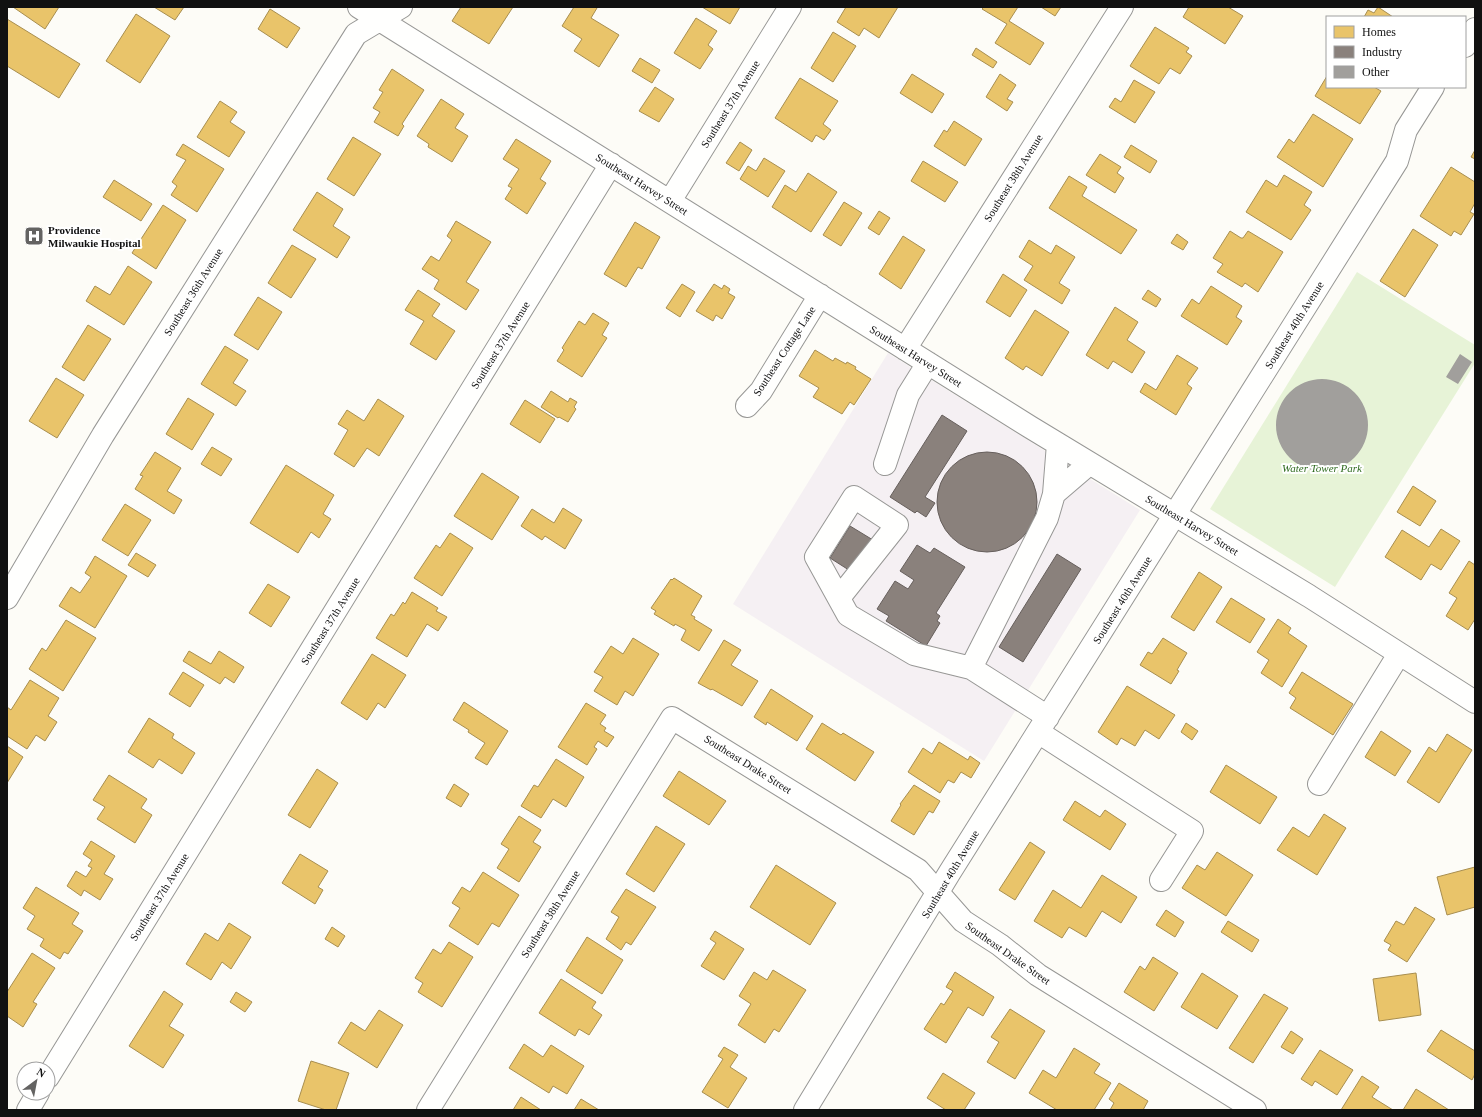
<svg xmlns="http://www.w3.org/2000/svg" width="1482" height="1117" font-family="Georgia,serif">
  <rect width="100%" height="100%" fill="#fdfcf7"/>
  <path fill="#f5f0f3" d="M888 353 1140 510 984 761 733 604Z"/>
  <path fill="#e7f3d7" d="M1357 272 1475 345V363L1335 587 1210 509Z"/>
  <path fill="#e9c46a" stroke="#a88e4f" d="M13 7H59L45 29Z
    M154 7H184L175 20Z
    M461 7H513L489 44 452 21Z
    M574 7H594L597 8 591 18 619 35 599 67 574 51 582 39 562 26Z
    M702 7H740L730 24Z
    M846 7H898L879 38 864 28 859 36 837 22Z
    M984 7H1018L1009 21 1044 43 1030 65 995 43 1007 24 982 9Z
    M1041 7H1061L1055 16Z
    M1189 7H1228L1243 16 1225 44 1183 17Z
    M1378 7 1393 17H1364L1368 10 1374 13Z
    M270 9 300 28 287 48 258 29Z
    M136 14 170 36 140 83 106 61Z
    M696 18 717 31 708 45 713 49 700 69 674 53Z
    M7 19 80 64 59 98 7 66Z
    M1155 27 1189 48 1186 52 1192 56 1180 74 1170 68 1159 84 1130 66Z
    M833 32 856 46 833 82 811 68Z
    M976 48 997 62 993 68 972 55Z
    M640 58 660 70 652 83 632 71Z
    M392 69 424 90 402 124 404 126 398 136 374 122 380 112 373 108 383 92 379 90Z
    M912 74 944 94 932 113 900 93Z
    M1000 74 1016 85 1007 99 1013 102 1007 111 986 97Z
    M1327 76V87H1374L1381 91 1360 124 1315 96Z
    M800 78 838 101 823 124 831 130 824 140 816 135 812 142 775 118Z
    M1134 80 1155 92 1135 123 1109 107 1115 98 1121 102Z
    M655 87 674 99 659 122 639 111Z
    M441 99 464 114 455 128 468 136 452 162 428 147 429 144 417 136Z
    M220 101 237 112 230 122 245 132 229 157 197 137Z
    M1313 114 1353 139 1323 187 1277 157 1289 139 1294 143Z
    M954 121 982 139 965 166 934 146 944 130 947 132Z
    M353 137 381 154 354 196 327 179Z
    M516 139 551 161 540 179 546 183 527 214 505 199 512 188 508 186 519 169 503 159Z
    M740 142 752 150 739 171 726 163Z
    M183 144 224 169 197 212 171 195 177 186 172 182 186 160 176 155Z
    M1131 145 1157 161 1150 173 1124 157Z
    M1475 150V159L1471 157Z
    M1100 154 1121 167 1117 173 1124 178 1115 193 1086 175Z
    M764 158 785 171 768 197 740 179 748 166 756 171Z
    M923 161 958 182 945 202 911 181Z
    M1451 167 1475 182V203L1470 212 1474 214 1461 235 1454 231 1451 236 1420 216Z
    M808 173 837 192 811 232 772 207 785 185 796 192Z
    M1284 175 1312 192 1304 205 1311 210 1291 240 1246 212 1266 180 1277 187Z
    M1069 176 1087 187 1082 196 1137 230 1121 254 1049 208Z
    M114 180 152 204 141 221 103 197Z
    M317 192 343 209 333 226 350 237 337 258 293 230Z
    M844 202 862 213 841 246 823 235Z
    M163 205 186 220 156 269 132 253Z
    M879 211 890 218 879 235 868 228Z
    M456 221 491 242 466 282 479 290 466 310 434 289 439 280 422 269 431 256 439 261 452 240 447 236Z
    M635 222 660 237 642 269 638 267 626 287 604 274Z
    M1413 229 1438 245 1405 297 1380 281Z
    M1230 231 1241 238H1243L1248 231 1283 252 1258 292 1245 283 1242 287 1217 272 1223 264 1213 258Z
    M1177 234 1188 242 1183 250 1171 243Z
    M903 236 925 250 901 289 879 274Z
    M1029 240 1051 254 1056 245 1075 257 1059 283 1070 290 1062 304 1024 280 1033 266 1019 257Z
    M292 245 316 259 291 298 268 283Z
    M128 266 152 282 124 325 86 301 95 286 110 295Z
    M1003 274 1027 290 1010 317 986 302Z
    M682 284 695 292 680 317 666 308Z
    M714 284 722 289 724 285 730 289 728 293 735 297 722 319 716 315 713 321 696 311Z
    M1211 286 1242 306 1236 317 1242 321 1227 345 1181 316 1192 299 1199 304Z
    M418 290 440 304 432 316 455 331 436 360 410 344 424 321 405 310Z
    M1148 290 1161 299 1156 307 1142 299Z
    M258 297 282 312 258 350 234 335Z
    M1115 307 1138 322 1127 340 1145 352 1132 373 1113 361 1108 369 1086 355Z
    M1035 310 1069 332 1042 376 1026 366 1023 370 1005 358Z
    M593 313 609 323 602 335 607 338 582 377 557 361 564 350 562 348 579 321 585 325Z
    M88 325 111 339 84 381 62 367Z
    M225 346 248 360 233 383 246 391 236 406 201 384Z
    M815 350 833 361 835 358 846 364 847 362 856 367 855 369 871 379 854 405 850 402 842 414 813 397 819 388 799 376Z
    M1177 355 1198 368 1187 384 1192 388 1176 415 1140 392 1145 383 1156 390Z
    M56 378 84 395 57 438 29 421Z
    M551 391 568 402 570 398 577 402 574 407 576 409 568 422 559 417 558 418 541 407Z
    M188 398 214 414 192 450 166 434Z
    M378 399 404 416 379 456 367 448 354 467 334 454 348 430 338 424 347 410 364 421Z
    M525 400 555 419 540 443 510 424Z
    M212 447 232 459 221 476 201 464Z
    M155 452 181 468 167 491 182 500 174 514 135 489 143 476 140 475Z
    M286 465 334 495 323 514 331 519 319 538 311 532 298 553 250 523Z
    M482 473 519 497 492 540 454 516Z
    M1413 486 1436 501 1420 526 1397 512Z
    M125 504 151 520 128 556 102 540Z
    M563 508 582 520 565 549 545 536 542 540 521 526 532 509 554 523Z
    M1441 529 1460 541 1441 570 1431 564 1421 580 1385 557 1402 530 1429 547Z
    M450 533 473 548 442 596 414 578 436 545 440 548Z
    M136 553 156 565 148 577 128 565Z
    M95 556 127 576 95 628 59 606 71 587 80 593 91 577 85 573Z
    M1469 561 1475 565V619L1468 630 1446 616 1457 598 1449 593Z
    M1199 572 1222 587 1194 631 1171 617Z
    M674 578 702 596 691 615 695 617 694 619 712 630 699 651 681 640 686 630 675 624 674 626 654 614 656 611 651 608 671 579 672 580Z
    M268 584 290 597 271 627 249 613Z
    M412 592 438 608 436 611 447 617 438 631 427 624 407 657 376 638 391 614 394 616 403 602 405 604Z
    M1231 598 1265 619 1250 643 1216 622Z
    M1278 619 1291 628 1288 633 1307 646 1282 687 1261 673 1269 660 1257 652Z
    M66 620 96 638 63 691 29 669 42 648 46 651Z
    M633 638 659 654 633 696 625 691 617 705 594 691 603 677 594 672 611 646 623 654Z
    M1163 638 1187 653 1177 670 1179 671 1171 684 1140 665 1148 652 1152 654Z
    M724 640 741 650 731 665 758 681 742 706 712 689 711 690 698 683Z
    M189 651 211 664 219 651 244 667 234 683 225 677 220 684 183 661Z
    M372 654 406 675 385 708 378 703 367 720 341 703Z
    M183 672 204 685 190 707 169 694Z
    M1302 672 1353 704 1333 735 1290 708 1296 698 1289 693Z
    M30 680 59 698 48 716 57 722 45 741 36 735 27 749 7 736V707L11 710Z
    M1127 686 1175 715 1159 739 1145 730 1135 746 1121 738 1117 745 1098 732Z
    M771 689 813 716 797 741 767 722 766 725 754 717Z
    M464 702 508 731 487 765 475 758 485 743 468 732 469 730 453 720Z
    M586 703 606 715 600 724 606 728 604 731 614 737 607 747 598 741 594 747 597 749 587 765 558 747Z
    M149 718 174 734 172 738 195 753 182 774 159 759 153 768 128 752Z
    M822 723 841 735 843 733 874 752 855 781 806 749Z
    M1186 723 1198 731 1192 740 1181 732Z
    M1381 731 1411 751 1395 776 1365 757Z
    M1447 734 1472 750 1439 803 1407 782 1429 747 1436 752Z
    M939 742 968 760 970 756 980 763 971 778 961 772 954 783 948 780 940 793 908 772 923 748 932 754Z
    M7 746 23 757 7 783Z
    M556 759 584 777 566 807 553 799 541 818 521 806 534 785 538 787Z
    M1226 765 1277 797 1260 824 1210 792Z
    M317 769 338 783 310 828 288 815Z
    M679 771 726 801 709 825 663 796Z
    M109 775 147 799 141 808 152 815 135 843 97 819 105 807 93 800Z
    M454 784 469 794 461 807 446 798Z
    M914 785 940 801 933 813 929 811 914 835 891 821 901 805 900 804Z
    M1075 801 1100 817 1105 810 1126 824 1110 850 1063 820Z
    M1324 814 1346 828 1317 875 1277 850 1293 827 1309 837Z
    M519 816 541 830 533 842 541 847 519 882 497 868 509 849 501 844Z
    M656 826 685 844 654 892 626 874Z
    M91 841 115 856 104 874 113 879 100 900 84 890 81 896 67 886 76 871 86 877 92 868 88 866 92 860 83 854Z
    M1030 842 1045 852 1015 900 999 890Z
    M1217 852 1253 875 1226 916 1182 888 1197 865 1205 870Z
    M300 854 328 871 318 887 323 890 315 904 282 883Z
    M776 865 836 903 810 945 750 907Z
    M1475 867V907L1447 915 1437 877Z
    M483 872 519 895 499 927 492 923 478 945 449 926 460 908 452 903 462 887 470 892Z
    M1102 875 1137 897 1121 923 1102 911 1086 937 1069 927 1062 938 1034 921 1053 890 1081 908Z
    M36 887 79 913 72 924 83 931 68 954 64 952 60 959 40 946 44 939 27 929 35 916 23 908Z
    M626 889 656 907 631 945 626 942 621 950 606 939 619 917 611 912Z
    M1415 907 1435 919 1407 962 1388 950 1391 945 1384 941 1396 921 1404 925Z
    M1166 910 1184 922 1175 937 1156 925Z
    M1228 921 1259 940 1252 952 1221 932Z
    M229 923 251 937 231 969 222 962 211 980 186 964 205 933 218 941Z
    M332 927 345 936 338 947 325 939Z
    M715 931 744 949 724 980 701 966 716 943 710 939Z
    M587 937 623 960 602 994 566 971Z
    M449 942 473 957 442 1007 418 992 423 983 415 978 433 949 441 954Z
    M32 953 55 968 33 1002 37 1004 23 1027 7 1016V992Z
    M1153 957 1178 973 1154 1011 1124 992 1140 966 1145 970Z
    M773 970 806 990 779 1032 774 1029 765 1043 738 1025 751 1004 739 996 754 972 767 980Z
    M955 972 994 997 983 1016 968 1007 946 1043 924 1029 941 1003 944 1005 953 991 946 987Z
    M1202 973 1238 996 1217 1029 1181 1007Z
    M1416 973 1421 1015 1379 1021 1373 979Z
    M561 979 596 1002 592 1008 602 1015 589 1035 579 1029 575 1036 539 1013Z
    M164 991 183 1004 169 1026 184 1035 163 1068 129 1046Z
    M236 992 252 1002 245 1012 230 1002Z
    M1264 994 1288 1008 1253 1063 1229 1048Z
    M1010 1009 1045 1031 1015 1079 987 1062 999 1042 991 1037Z
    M379 1010 403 1025 377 1068 338 1043 351 1022 365 1031Z
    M1441 1030 1475 1051V1074L1472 1080 1427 1051Z
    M1291 1031 1303 1039 1293 1054 1281 1047Z
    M524 1044 543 1057 551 1045 584 1066 567 1094 553 1086 549 1093 509 1068Z
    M724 1047 738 1055 730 1067 747 1078 728 1108 702 1092 723 1059 718 1056Z
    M1074 1048 1100 1064 1094 1073 1111 1083 1094 1110H1057L1029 1093 1043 1070 1056 1078Z
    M1320 1050 1353 1070 1337 1095 1315 1081 1312 1086 1301 1079Z
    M311 1061 349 1073 336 1110H326L298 1101Z
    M943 1073 975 1093 964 1110H946L927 1098Z
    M1362 1076 1379 1087 1372 1097 1393 1110H1341Z
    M1119 1083 1148 1101 1143 1110H1110L1114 1103 1109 1099Z
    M1416 1089 1449 1110H1403Z
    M521 1097 541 1110H513Z
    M581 1099 599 1110H574Z"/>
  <path fill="#8a817c" stroke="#665f5c" d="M942 415 967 431 925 497 935 503 926 517 917 511 915 513 890 497Z
    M937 502a50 50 0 1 1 100 0a50 50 0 1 1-100 0Z
    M850 526 873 540 852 572 830 558Z
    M917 545 930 553 934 548 965 567 936 613 940 616 937 621 940 623 926 646 886 621 889 616 877 609 895 581 908 589 914 580 900 571Z
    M1057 554 1081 569 1023 662 999 647Z"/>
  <path fill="#a19f9c" d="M1460 354 1472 362 1458 384 1446 377Z
    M1276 425a46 46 0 1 1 92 0a46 46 0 1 1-92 0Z"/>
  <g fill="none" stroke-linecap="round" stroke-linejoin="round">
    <g stroke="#979795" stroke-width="24">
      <path id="minor" d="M359 7 1030 427 1309 596 1475 702
        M1465 46 1475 29
        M670 201 790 7
        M905 349 1122 7
        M747 406 761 391 820 295
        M1058 444 1054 494 1089 464
        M885 464 908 395 928 363
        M7 598 103 435 356 34 401 7
        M839 598 897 525 854 497 816 557 848 615 914 654 971 668
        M1048 717 971 668 1047 518 1054 494
        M1038 732 1192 831 1161 880
        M1319 784 1399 654
        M48 1077 611 164
        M28 1110 38 1093
        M428 1110 672 718 918 870 963 921 1000 945 1038 975 1255 1110
        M805 1110 950 872 1397 161 1406 130 1433 87"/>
    </g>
    <use href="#minor" stroke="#fffffe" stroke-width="22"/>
  </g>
  <defs>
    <g id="hospital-square" transform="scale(1)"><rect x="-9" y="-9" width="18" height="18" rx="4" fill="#646362" stroke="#fff"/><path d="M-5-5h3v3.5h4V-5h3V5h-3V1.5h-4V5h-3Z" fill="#fff"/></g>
  </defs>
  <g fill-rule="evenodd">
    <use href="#hospital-square" x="34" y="236"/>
  </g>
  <g text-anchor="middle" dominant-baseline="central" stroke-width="4" stroke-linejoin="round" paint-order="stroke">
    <g font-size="11" fill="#111" stroke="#fff">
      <text transform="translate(730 104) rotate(-58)">Southeast 37th Avenue</text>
      <text transform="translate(1013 178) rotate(-58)">Southeast 38th Avenue</text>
      <text transform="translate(642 184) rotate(32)">Southeast Harvey Street</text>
      <text transform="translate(193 292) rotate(-58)">Southeast 36th Avenue</text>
      <text transform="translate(1294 325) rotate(-58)">Southeast 40th Avenue</text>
      <text transform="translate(500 345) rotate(-58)">Southeast 37th Avenue</text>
      <text transform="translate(784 351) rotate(-57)">Southeast Cottage Lane</text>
      <text transform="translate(916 356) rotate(32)">Southeast Harvey Street</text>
      <text transform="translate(1192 525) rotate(31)">Southeast Harvey Street</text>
      <text transform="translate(1122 600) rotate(-58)">Southeast 40th Avenue</text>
      <text transform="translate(330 621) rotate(-58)">Southeast 37th Avenue</text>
      <text transform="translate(748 764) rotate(32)">Southeast Drake Street</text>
      <text transform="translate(950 874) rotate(-59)">Southeast 40th Avenue</text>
      <text transform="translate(159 897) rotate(-58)">Southeast 37th Avenue</text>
      <text transform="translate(550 914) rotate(-58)">Southeast 38th Avenue</text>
      <text transform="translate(1008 953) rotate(35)">Southeast Drake Street</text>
    </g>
    <g font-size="11" font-weight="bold" fill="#111" stroke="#fff" text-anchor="start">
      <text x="48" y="230">Providence<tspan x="48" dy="13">Milwaukie Hospital</tspan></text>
    </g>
    <g font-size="11" font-style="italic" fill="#2f6b1f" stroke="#fff">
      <text x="1322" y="468">Water Tower Park</text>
    </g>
  </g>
  <rect width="1482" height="1117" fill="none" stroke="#111111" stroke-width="16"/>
  <rect x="1326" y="16" width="140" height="72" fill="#ffffff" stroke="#a0a0a0"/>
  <rect x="1334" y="26" width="20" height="12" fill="#e9c46a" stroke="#a0a0a0"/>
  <text x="1362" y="36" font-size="12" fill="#111111">Homes</text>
  <rect x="1334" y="46" width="20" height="12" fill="#8a817c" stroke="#a0a0a0"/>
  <text x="1362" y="56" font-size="12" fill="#111111">Industry</text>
  <rect x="1334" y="66" width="20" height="12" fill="#a19f9c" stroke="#a0a0a0"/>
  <text x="1362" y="76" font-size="12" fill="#111111">Other</text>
  <g transform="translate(36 1081) rotate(32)"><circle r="19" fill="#ffffff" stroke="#a0a0a0"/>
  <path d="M0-3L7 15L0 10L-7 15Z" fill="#646362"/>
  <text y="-6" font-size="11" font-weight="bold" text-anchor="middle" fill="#111111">N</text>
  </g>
</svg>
